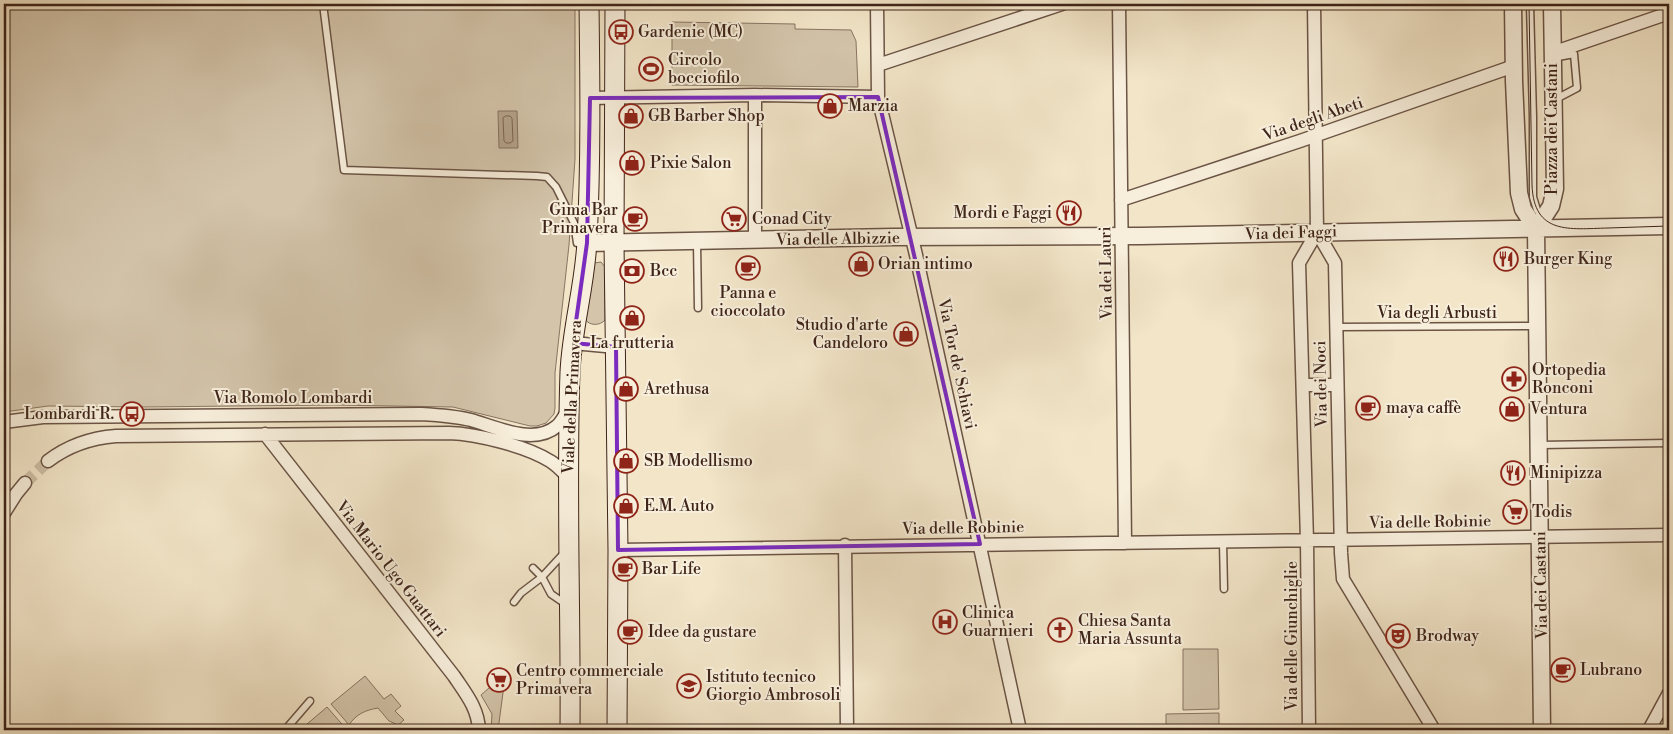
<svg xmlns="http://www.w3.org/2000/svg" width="1673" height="734" font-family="'Libre Bodoni',serif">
  <rect width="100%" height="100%" fill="#f2e5c8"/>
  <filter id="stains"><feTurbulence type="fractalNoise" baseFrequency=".004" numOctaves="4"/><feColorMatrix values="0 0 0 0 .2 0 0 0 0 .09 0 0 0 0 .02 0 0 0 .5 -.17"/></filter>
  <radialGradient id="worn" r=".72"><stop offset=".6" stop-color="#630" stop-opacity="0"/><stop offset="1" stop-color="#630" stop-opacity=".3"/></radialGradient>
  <path fill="#d3c4aa" stroke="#887462" d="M4 4H575V159L569 245 555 373V408L554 414 546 423 537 426H530L453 407 334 405 143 407 48 406 4 412Z
    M672 22 795 24V29L851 30 856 41 858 87 672 85Z
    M601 262 605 267V320C600 326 589 326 585 319L594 263Z
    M1183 649H1218L1219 709 1183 710Z
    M365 676 384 699 391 694 401 706 395 711 404 720 398 725 389 721 378 708C366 710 356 714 349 725L331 704Z
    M505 678 498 730H491L492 714 481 695 497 681Z
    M327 707 347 730H300Z
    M1219 713V730H1166V714Z"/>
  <path fill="#b5a38c" stroke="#85705e" d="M498 111H517L518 148H499Z"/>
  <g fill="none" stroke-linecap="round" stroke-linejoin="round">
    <path stroke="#7a6452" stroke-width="1" d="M506 116H510L512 118 513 141 510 143H506L504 141 503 118Z"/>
    <path stroke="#cebea5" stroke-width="12" stroke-dasharray="12 6" stroke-linecap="butt" d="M25 483 48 461"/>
    <g stroke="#6b5445" stroke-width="9">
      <path id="service" d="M323 4 344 170 537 176 547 177 556 187 574 223 577 243H586
        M1530 4 1533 117V197L1537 210 1542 217
        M1554 100 1577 88 1574 54 1558 57
        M697 242 698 308
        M1336 327 1537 326
        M1540 445 1669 443
        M1223 542 1224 589
        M533 568 542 577 551 594 567 605
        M514 602 521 593 542 577 565 552
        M285 730 310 701"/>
    </g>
    <g stroke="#6b5445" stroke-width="15">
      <path id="minor" d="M877 4 878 97 916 255 1020 730
        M1119 4 1125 543
        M1552 53 1669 13
        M878 65 1062 4
        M755 95V241
        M590 98 755 95 878 97
        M1121 200 1300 141 1514 66
        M1317 232 1335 263 1341 553 1343 579 1434 730
        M573 343 616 347
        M1303 385H1337
        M4 422 43 417 421 414C438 415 455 416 471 420 496 427 534 446 557 426 562 422 565 415 568 410
        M265 434 454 676C466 694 478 708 479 730
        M48 461C69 445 90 438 116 436L449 433C477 434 526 446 550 461 557 465 562 471 568 477
        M4 513 16 494 25 483
        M845 545 847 730
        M618 550 1669 535
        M1309 730 1307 541 1299 263 1317 232 1314 4
        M1649 730 1669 693"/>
    </g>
    <g stroke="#6b5445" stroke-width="19">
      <path id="tertiary" d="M1513 4 1514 81 1519 193 1523 209 1536 229
        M1536 229 1542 730
        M1536 229 1551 206 1555 189 1552 4
        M587 243 893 237 1141 236 1669 226"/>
    </g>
    <g stroke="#3e2419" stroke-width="21">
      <path id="secondary" d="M615 4 614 243 618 550 617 730
        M570 730C571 611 566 491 570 372 572 328 585 285 587 241 591 162 590 83 589 4"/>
    </g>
    <use href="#service" stroke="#f7eedb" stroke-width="6"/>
    <use href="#minor" stroke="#f7eedb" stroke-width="12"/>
    <use href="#tertiary" stroke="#f7eedb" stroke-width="16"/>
    <use href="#secondary" stroke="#f7eedb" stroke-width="19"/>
    <path stroke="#3e2419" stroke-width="1" d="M1529 4 1532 185C1534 235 1569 229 1608 228 1628 227 1649 227 1669 226"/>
  </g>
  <path fill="none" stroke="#7b2cbf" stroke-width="4" stroke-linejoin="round" d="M878 97 980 544 618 550 616 347 573 343 587 243 590 98Z"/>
  <defs>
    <g id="bus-ring" transform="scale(1.25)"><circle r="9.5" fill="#f7eedb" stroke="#8f2418" stroke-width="1.5"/><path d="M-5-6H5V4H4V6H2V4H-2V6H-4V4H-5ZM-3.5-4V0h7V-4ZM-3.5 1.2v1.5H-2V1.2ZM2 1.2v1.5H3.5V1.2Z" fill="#8f2418"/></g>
    <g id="stadium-ring" transform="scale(1.25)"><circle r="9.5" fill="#f7eedb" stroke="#8f2418" stroke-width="1.5"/><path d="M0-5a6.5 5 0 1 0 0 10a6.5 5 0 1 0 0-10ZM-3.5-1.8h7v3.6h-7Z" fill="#8f2418"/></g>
    <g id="shop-ring" transform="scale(1.25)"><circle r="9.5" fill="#f7eedb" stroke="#8f2418" stroke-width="1.5"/><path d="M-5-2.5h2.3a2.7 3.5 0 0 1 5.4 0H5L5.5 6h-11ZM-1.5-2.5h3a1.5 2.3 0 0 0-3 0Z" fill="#8f2418"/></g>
    <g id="restaurant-ring" transform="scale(1.25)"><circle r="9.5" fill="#f7eedb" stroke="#8f2418" stroke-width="1.5"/><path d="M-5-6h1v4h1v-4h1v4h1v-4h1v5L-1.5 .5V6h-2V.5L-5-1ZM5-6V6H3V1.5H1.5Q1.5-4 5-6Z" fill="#8f2418"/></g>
    <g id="cafe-ring" transform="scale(1.25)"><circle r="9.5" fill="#f7eedb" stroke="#8f2418" stroke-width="1.5"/><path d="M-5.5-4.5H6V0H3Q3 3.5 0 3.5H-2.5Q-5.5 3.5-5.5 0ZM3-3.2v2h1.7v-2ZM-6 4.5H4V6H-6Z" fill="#8f2418"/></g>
    <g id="supermarket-ring" transform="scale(1.25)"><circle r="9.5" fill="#f7eedb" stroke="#8f2418" stroke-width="1.5"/><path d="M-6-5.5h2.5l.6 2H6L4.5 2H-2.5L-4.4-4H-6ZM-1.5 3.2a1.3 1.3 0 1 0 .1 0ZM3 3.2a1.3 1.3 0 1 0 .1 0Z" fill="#8f2418"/></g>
    <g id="bank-ring" transform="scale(1.25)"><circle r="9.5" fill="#f7eedb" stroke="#8f2418" stroke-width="1.5"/><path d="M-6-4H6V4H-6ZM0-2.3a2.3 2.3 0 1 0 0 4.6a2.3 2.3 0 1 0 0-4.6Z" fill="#8f2418"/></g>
    <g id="pharmacy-ring" transform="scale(1.25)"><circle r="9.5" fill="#f7eedb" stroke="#8f2418" stroke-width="1.5"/><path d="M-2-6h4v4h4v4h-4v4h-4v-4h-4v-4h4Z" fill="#8f2418"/></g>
    <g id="hospital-ring" transform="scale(1.25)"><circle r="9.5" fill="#f7eedb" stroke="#8f2418" stroke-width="1.5"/><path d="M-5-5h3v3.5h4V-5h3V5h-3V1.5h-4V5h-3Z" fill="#8f2418"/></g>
    <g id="church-ring" transform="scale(1.25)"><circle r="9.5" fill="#f7eedb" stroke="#8f2418" stroke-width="1.5"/><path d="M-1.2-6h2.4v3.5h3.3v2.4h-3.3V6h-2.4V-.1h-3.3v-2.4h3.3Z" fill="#8f2418"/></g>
    <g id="theatre-ring" transform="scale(1.25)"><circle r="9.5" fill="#f7eedb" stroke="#8f2418" stroke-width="1.5"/><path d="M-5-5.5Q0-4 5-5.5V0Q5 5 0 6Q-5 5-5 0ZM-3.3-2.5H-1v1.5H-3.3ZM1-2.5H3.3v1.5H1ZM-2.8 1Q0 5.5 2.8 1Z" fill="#8f2418"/></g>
    <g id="school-ring" transform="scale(1.25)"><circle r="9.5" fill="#f7eedb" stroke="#8f2418" stroke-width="1.5"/><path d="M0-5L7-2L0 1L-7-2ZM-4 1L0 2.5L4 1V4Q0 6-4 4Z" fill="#8f2418"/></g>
  </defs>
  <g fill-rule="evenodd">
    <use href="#bus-ring" x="621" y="32"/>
    <use href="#stadium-ring" x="651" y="69"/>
    <use href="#shop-ring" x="830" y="106"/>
    <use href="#shop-ring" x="631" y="116"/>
    <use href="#shop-ring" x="632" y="163"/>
    <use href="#restaurant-ring" x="1069" y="213"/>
    <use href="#cafe-ring" x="635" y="219"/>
    <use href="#supermarket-ring" x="734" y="219"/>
    <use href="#restaurant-ring" x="1506" y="259"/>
    <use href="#shop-ring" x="861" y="264"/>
    <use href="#cafe-ring" x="748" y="268"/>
    <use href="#bank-ring" x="632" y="271"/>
    <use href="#shop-ring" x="632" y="318"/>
    <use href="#shop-ring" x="906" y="334"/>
    <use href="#pharmacy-ring" x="1514" y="379"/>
    <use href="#shop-ring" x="626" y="389"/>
    <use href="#cafe-ring" x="1368" y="408"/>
    <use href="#shop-ring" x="1512" y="409"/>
    <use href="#bus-ring" x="132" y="414"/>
    <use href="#shop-ring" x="626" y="461"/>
    <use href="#restaurant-ring" x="1513" y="473"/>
    <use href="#shop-ring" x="626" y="506"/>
    <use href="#supermarket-ring" x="1515" y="512"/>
    <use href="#cafe-ring" x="625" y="569"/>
    <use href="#hospital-ring" x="945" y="622"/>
    <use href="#church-ring" x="1060" y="630"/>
    <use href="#cafe-ring" x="630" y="632"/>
    <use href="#theatre-ring" x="1398" y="636"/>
    <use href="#cafe-ring" x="1563" y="670"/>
    <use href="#supermarket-ring" x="499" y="680"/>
    <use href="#school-ring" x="689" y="686"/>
  </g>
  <g text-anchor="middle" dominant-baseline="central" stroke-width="4" stroke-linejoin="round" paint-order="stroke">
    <g font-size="16" fill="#3e2419" stroke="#f7eedb" text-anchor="start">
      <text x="638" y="32">Gardenie (MC)</text>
      <text x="668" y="60">Circolo<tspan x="668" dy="18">bocciofilo</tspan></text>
      <text x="848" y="106">Marzia</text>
      <text x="648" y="116">GB Barber Shop</text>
      <text x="650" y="163">Pixie Salon</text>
      <text x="618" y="210" text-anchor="end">Gima Bar<tspan x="618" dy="18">Primavera</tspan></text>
      <text x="1052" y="213" text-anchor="end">Mordi e Faggi</text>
      <text x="752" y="219">Conad City</text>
      <text x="1524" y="259">Burger King</text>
      <text x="878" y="264">Orian intimo</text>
      <text x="650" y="271">Bcc</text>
      <text x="748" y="293" text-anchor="middle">Panna e<tspan x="748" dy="18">cioccolato</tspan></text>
      <text x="888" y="325" text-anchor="end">Studio d'arte<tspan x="888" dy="18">Candeloro</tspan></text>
      <text x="632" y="343" text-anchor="middle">La frutteria</text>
      <text x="1532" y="370">Ortopedia<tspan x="1532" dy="18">Ronconi</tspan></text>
      <text x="644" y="389">Arethusa</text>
      <text x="1386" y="408">maya caffè</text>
      <text x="1530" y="409">Ventura</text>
      <text x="114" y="414" text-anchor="end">Lombardi R.</text>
      <text x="644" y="461">SB Modellismo</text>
      <text x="1530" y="473">Minipizza</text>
      <text x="644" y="506">E.M. Auto</text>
      <text x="1532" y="512">Todis</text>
      <text x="642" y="569">Bar Life</text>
      <text x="962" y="613">Clinica<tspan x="962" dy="18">Guarnieri</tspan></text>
      <text x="1078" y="621">Chiesa Santa<tspan x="1078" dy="18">Maria Assunta</tspan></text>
      <text x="648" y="632">Idee da gustare</text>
      <text x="1416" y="636">Brodway</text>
      <text x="1580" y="670">Lubrano</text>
      <text x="516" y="671">Centro commerciale<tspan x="516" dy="18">Primavera</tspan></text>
      <text x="706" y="677">Istituto tecnico<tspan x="706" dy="18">Giorgio Ambrosoli</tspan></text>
    </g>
    <g font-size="16" fill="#3e2419" stroke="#f7eedb">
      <text transform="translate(1313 119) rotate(-19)">Via degli Abeti</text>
      <text transform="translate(1552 129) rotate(-90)">Piazza dei Castani</text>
      <text transform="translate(1291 233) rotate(-2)">Via dei Faggi</text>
      <text transform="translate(838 239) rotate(-1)">Via delle Albizzie</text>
      <text transform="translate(1106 273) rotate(-91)">Via dei Lauri</text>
      <text x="1437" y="313">Via degli Arbusti</text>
      <text transform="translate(957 364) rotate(78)">Via Tor de' Schiavi</text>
      <text transform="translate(1321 384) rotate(-91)">Via dei Noci</text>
      <text transform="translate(572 397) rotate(-87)">Viale della Primavera</text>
      <text x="293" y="398">Via Romolo Lombardi</text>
      <text transform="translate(1430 522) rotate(-1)">Via delle Robinie</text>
      <text transform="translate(963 528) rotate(-1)">Via delle Robinie</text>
      <text transform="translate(391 569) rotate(52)">Via Mario Ugo Guattari</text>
      <text transform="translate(1541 585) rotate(-91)">Via dei Castani</text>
      <text transform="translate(1292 636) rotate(-90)">Via delle Giunchiglie</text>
    </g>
  </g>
  <rect width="1673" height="734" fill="none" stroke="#f2e5c8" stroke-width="20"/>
  <rect x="5" y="5" width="1663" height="724" fill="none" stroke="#3e2419" stroke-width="2.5"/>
  <rect x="10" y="10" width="1653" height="714" fill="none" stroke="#3e2419"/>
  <rect width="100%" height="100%" filter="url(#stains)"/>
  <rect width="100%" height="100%" fill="url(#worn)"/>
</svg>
